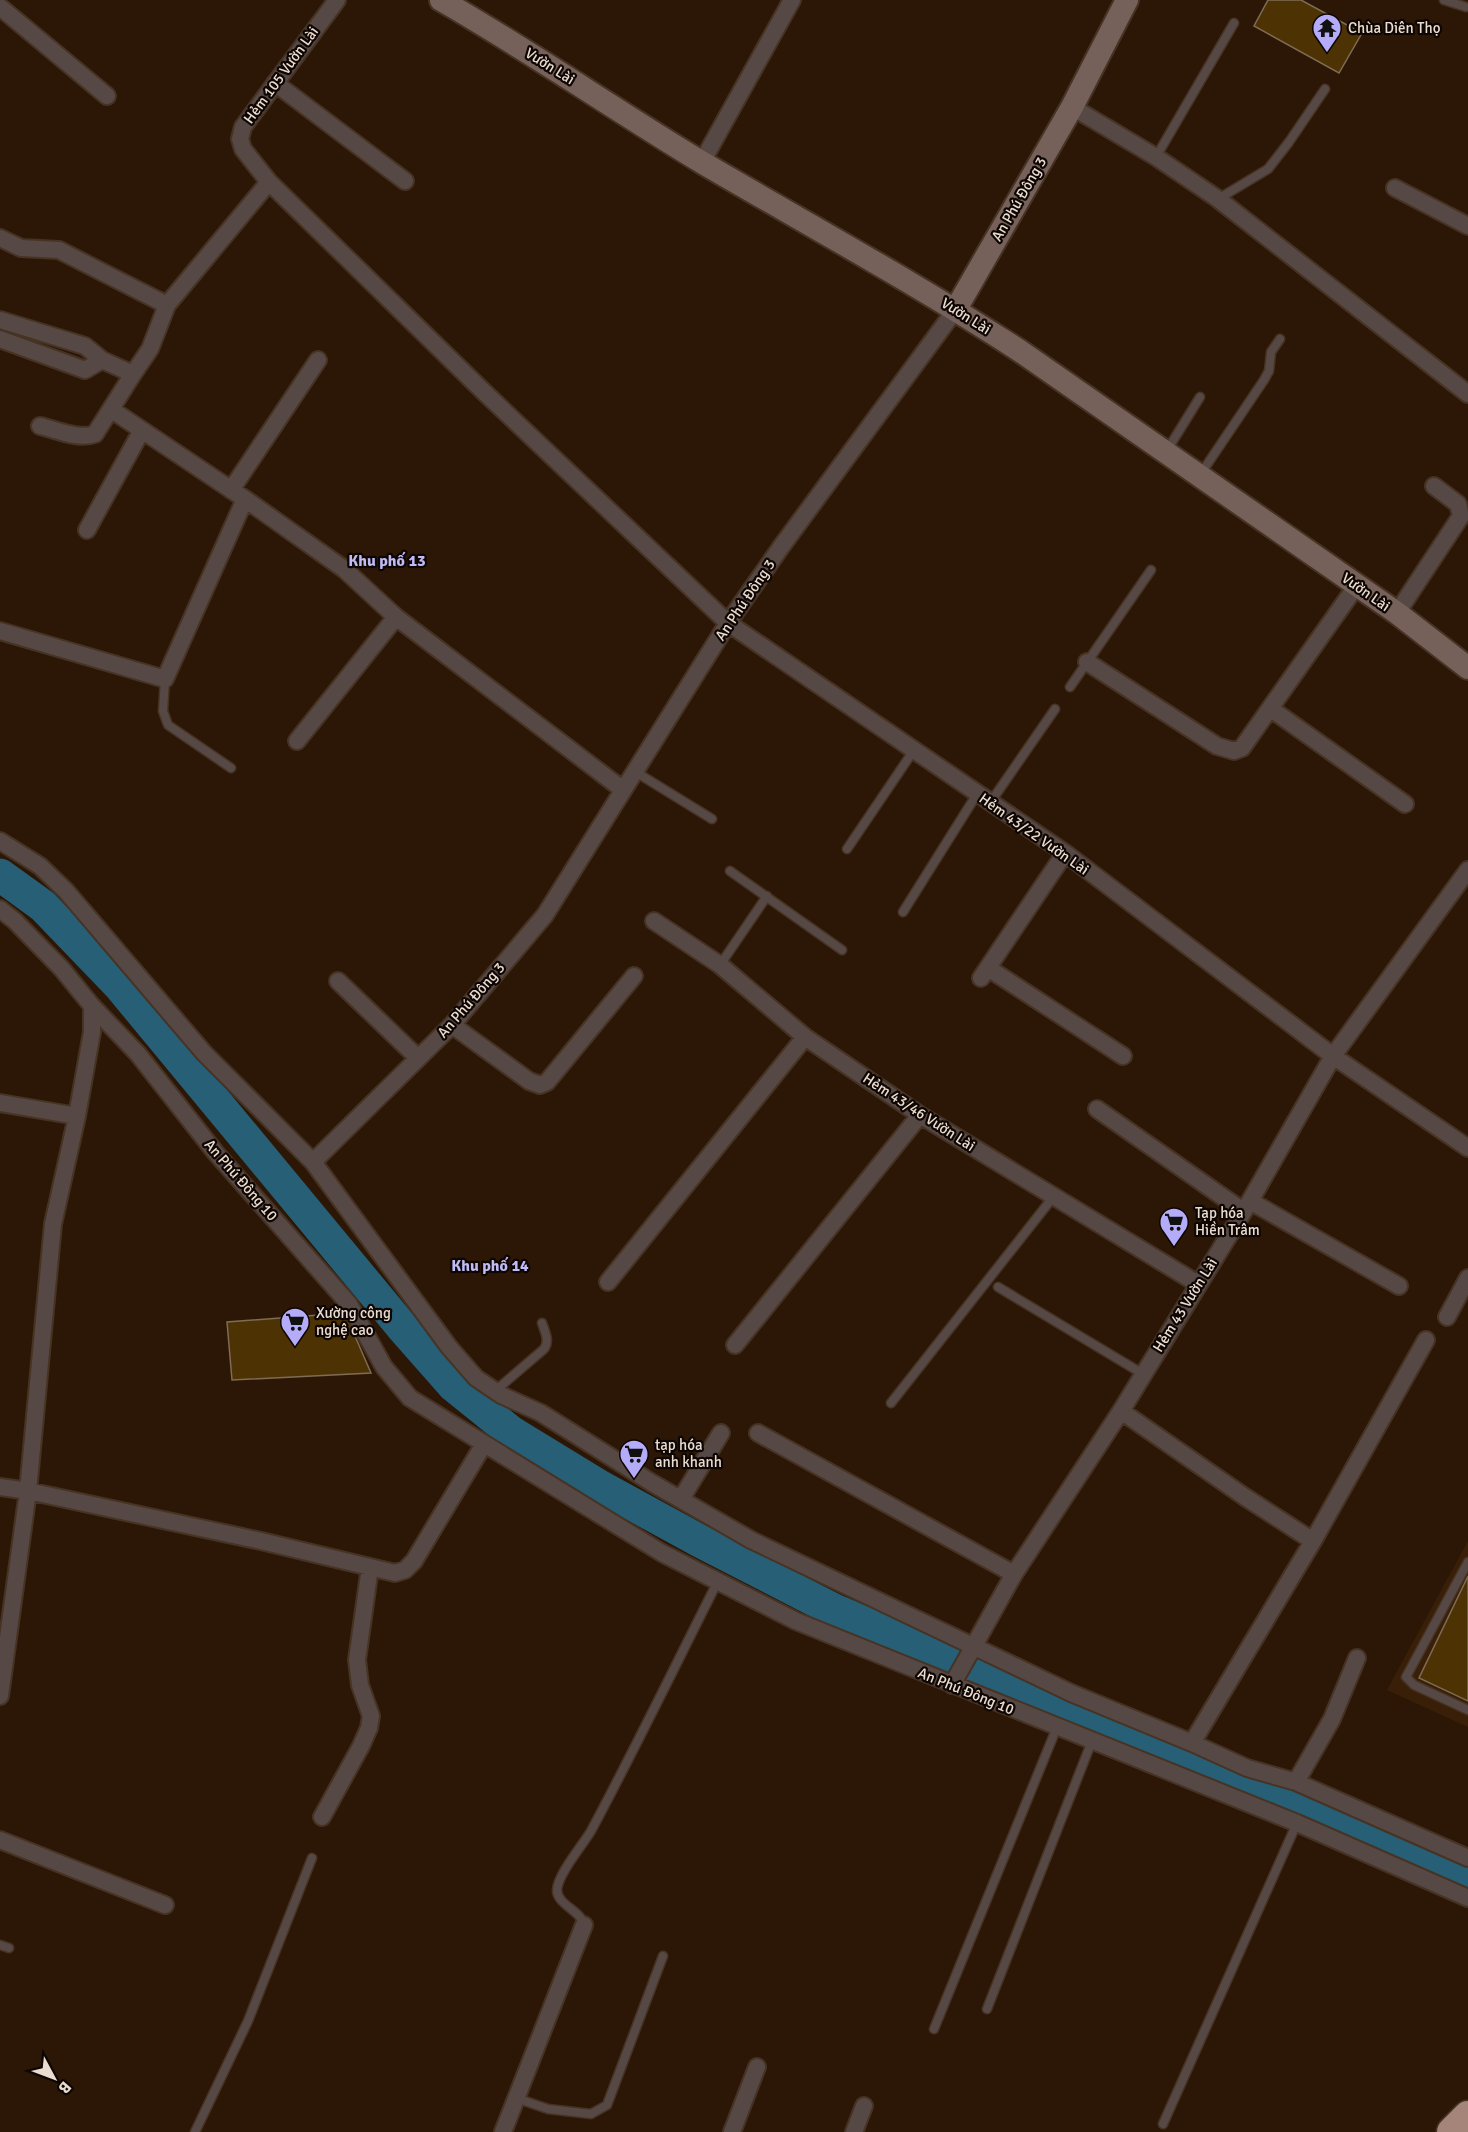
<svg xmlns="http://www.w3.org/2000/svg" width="1468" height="2132" font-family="Signika,sans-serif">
  <rect width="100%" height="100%" fill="#2c1707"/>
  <path fill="#3a1f08" d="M1468 1541V1727L1387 1690Z"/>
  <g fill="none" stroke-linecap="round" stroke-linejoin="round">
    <path stroke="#265f76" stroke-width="33" d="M0 875 43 906 119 985 402 1327 454 1386 511 1432 601 1487 698 1540 834 1610 1468 1878"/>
  </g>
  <path fill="#4d3203" stroke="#7f6c54" stroke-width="1.5" d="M1268 0H1301L1362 33 1339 73 1254 26Z
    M345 1313 371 1373 232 1380 227 1322Z
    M1468 1576V1701L1419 1678Z"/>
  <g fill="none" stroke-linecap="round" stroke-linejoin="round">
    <g stroke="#473323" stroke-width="11">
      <path id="lane" d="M1444 0 1466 7
        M1156 157 1234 23
        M1218 199 1268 169 1289 142 1325 89
        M1166 452 1200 397
        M1200 475 1264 380 1269 371 1271 352 1280 339
        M165 679 163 711 168 725 231 768
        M1070 687 1151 570
        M634 771 712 819
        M990 803 1055 709
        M847 849 914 750
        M730 871 842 950
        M903 912 977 794
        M720 965 767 896
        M998 1287 1143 1374
        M495 1391 544 1349C550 1341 545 1332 542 1323
        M891 1403 1054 1196
        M1468 1562 1406 1677 1414 1685 1468 1710
        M584 1925C582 1911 557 1905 557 1890 558 1874 582 1846 591 1831 635 1749 676 1664 718 1581
        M0 1945 9 1948
        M987 2009 1092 1741
        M934 2029 1057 1727
        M516 2098 548 2109 591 2114 607 2105 663 1956
        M1163 2124 1297 1823
        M195 2132 248 2021 312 1858"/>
    </g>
    <g stroke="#473323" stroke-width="20">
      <path id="street" d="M337 0 243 127 240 139 243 149 269 182 483 391 728 623 1065 853 1333 1056 1468 1148
        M0 7 107 96
        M275 83 405 181
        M1072 107 1156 157 1218 199 1468 394
        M702 162 792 0
        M1395 188 1468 226
        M0 238 21 248 59 250 167 305
        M0 320 85 346 102 360 133 374 150 349 167 305 269 182
        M0 339 85 370 102 360
        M112 410 245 499 344 569 396 617 622 789
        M40 426C57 430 79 440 95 434L133 374
        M231 490 318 360
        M87 530 142 430
        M1397 613 1461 516 1458 504 1434 486
        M0 631 165 679 245 499
        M1087 662 1217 746 1234 751 1242 748 1357 585
        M1271 709 1405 804
        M297 741 396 617
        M0 841 40 866 66 891 204 1053 313 1162 449 1347 476 1378 501 1395 541 1413 652 1483 751 1540 1071 1693 1192 1743 1247 1768 1296 1782
        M0 909 15 921 62 969 92 1006 138 1054 215 1152 349 1304 384 1367 410 1398 662 1553 796 1621 1297 1823 1468 1898
        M654 921 720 965 805 1037 920 1115 1198 1284
        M988 968 1123 1056
        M981 978 1065 853
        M338 981 418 1058
        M452 1025 529 1081 540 1085 547 1082 634 976
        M0 1103 77 1116
        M1097 1109 1243 1211
        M313 1162 452 1025 545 915 728 623 781 547 956 309
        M1250 1201 1399 1286
        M608 1282 805 1037
        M1447 1317 1468 1278
        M735 1345 920 1115
        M1121 1411 1245 1497 1313 1541
        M758 1433 1014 1574
        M0 1487 28 1491 261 1541 395 1573 405 1570 414 1561 484 1444
        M681 1499 721 1433
        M1357 1658 1332 1719 1296 1782 1468 1858
        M952 1685 1014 1574 1121 1411 1250 1201 1333 1056 1468 870
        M0 1696 28 1491 53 1224 77 1116 92 1032V1006
        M1192 1743 1313 1541 1426 1340
        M322 1817 361 1746 369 1728 371 1716 360 1685 357 1660 370 1567
        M0 1840 165 1905
        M503 2132 584 1925
        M732 2132 757 2067
        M854 2132 864 2106"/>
    </g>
    <g stroke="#473323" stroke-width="26">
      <path id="secondary" d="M441 0C530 51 615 110 703 163 809 225 917 284 1020 351L1397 613 1468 668
        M956 309 1072 107 1127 0"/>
    </g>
    <g stroke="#473323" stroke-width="33">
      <path id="highway" d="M1452 2132 1468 2116"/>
    </g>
    <use href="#lane" stroke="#564844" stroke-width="8"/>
    <use href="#street" stroke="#564844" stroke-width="16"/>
    <use href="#secondary" stroke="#76605a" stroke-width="22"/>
    <use href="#highway" stroke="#a5847a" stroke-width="30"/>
  </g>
  <defs>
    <g id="temple-pin" transform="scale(1.5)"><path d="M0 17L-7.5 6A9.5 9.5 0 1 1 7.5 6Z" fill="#b5acf9" stroke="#0e0602"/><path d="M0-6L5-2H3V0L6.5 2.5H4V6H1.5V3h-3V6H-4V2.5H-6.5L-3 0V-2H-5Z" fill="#111"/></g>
    <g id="supermarket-pin" transform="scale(1.5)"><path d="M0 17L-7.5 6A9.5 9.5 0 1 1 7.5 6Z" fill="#b5acf9" stroke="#0e0602"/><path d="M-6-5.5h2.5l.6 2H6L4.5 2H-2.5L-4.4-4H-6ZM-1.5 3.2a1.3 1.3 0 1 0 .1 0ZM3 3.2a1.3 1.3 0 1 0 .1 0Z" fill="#111"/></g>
  </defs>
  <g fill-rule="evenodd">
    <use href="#temple-pin" x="1327" y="28"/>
    <use href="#supermarket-pin" x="1174" y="1222"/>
    <use href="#supermarket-pin" x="295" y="1322"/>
    <use href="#supermarket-pin" x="634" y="1454"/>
  </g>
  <g text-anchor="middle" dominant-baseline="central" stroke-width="4.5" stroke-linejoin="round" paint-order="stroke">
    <g font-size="15" fill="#ebdcd1" stroke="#0e0602" text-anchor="start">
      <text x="1348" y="28">Chùa Diên Thọ</text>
      <text x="1195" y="1213">Tạp hóa<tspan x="1195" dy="17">Hiền Trâm</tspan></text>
      <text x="316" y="1313">Xường công<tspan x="316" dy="17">nghệ cao</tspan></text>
      <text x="655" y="1445">tạp hóa<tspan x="655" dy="17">anh khanh</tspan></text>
    </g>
    <g font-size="15" fill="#ebdcd1" stroke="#0e0602">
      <text transform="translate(550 66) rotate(32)">Vườn Lài</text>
      <text transform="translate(281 75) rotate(-54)">Hẻm 105 Vườn Lài</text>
      <text transform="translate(1019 199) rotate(-60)">An Phú Đông 3</text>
      <text transform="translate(966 316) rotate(32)">Vườn Lài</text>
      <text transform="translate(1366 592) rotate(35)">Vườn Lài</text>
      <text transform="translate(745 600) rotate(-56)">An Phú Đông 3</text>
      <text transform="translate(1034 834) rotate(35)">Hẻm 43/22 Vườn Lài</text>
      <text transform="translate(471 1000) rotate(-49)">An Phú Đông 3</text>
      <text transform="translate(919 1112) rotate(33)">Hẻm 43/46 Vườn Lài</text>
      <text transform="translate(241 1180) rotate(49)">An Phú Đông 10</text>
      <text transform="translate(1185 1305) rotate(-58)">Hẻm 43 Vườn Lài</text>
      <text transform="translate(966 1691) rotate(22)">An Phú Đông 10</text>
    </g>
    <g font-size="16" font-weight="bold" fill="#c0bbf4" stroke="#0e0602">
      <text x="387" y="561">Khu phố 13</text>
      <text x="490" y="1266">Khu phố 14</text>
    </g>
  </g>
  <g transform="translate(54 2078) rotate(131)" stroke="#0e0602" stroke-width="4.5" paint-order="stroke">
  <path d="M0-4.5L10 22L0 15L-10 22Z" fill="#ebdcd1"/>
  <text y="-9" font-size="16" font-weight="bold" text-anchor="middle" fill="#ebdcd1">B</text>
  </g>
</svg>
